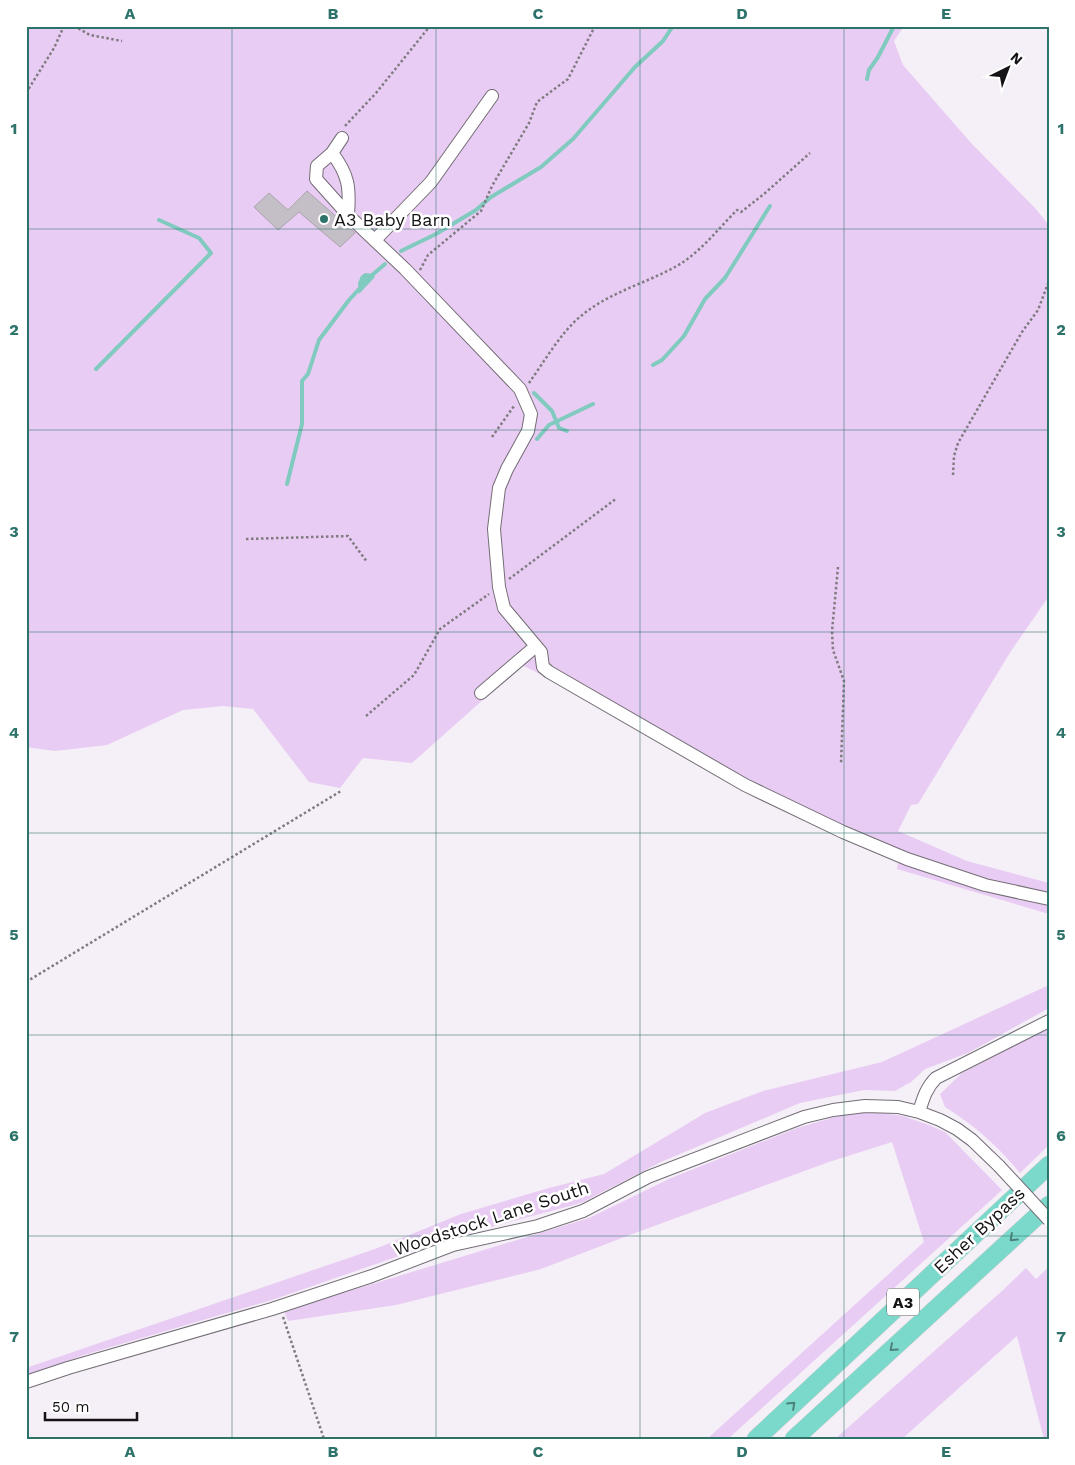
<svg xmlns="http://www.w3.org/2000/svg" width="1075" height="1465" font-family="'Work Sans',sans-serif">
  <rect width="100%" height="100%" fill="#f5eff7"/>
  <path fill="#e9ccf3" d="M26 26H904L894 41 903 65 972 144 1034 207 1049 225V596L1011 651 918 804 911 805 898 831 967 861 1049 883V914L897 869 899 855 522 665 412 763 363 758 340 788 309 782 253 709 223 706 183 710 107 745 55 751 26 747Z
    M1049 985V1008L968 1053 925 1069 911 1082 895 1091 864 1090 800 1103 661 1162 581 1203 454 1237 275 1299 87 1354 26 1376V1368L375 1249 461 1214 549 1188 604 1174 705 1113 763 1091 882 1062Z
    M1049 1028V1145L1020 1173C998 1146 974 1125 945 1107L940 1094 962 1073Z
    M878 1112 903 1116 929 1125 945 1132 1002 1190 728 1439H707L924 1242 892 1142 829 1162 627 1236 541 1269 396 1305 288 1321 284 1311 589 1218 671 1178 797 1128 845 1114Z
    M1049 1267V1439H1044L1017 1336 902 1439H835L1002 1291 1026 1268 1036 1279Z"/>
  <path fill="#81cabf" d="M365 273 373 274 375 277 359 294 358 283 361 276Z"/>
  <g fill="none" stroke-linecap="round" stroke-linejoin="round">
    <path stroke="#81cabf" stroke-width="4" d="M867 79 869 70 878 57 894 26
      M401 251 436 234 476 210 491 197 541 167 573 139 635 67 663 41 673 26
      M371 276 385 264
      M653 365 662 360 684 336 705 299 725 278 770 206
      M96 369 211 253 199 238 159 220
      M534 393 552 411 559 428 567 431
      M537 439 549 425 593 404
      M287 484 302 424V381L308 374 319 340 349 300 361 287"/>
  </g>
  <path fill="#c4bec6" stroke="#aaa4ac" d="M307 191 355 233 340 247 299 212 278 230 254 207 269 193 288 210Z"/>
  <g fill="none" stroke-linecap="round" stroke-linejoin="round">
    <g stroke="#736d75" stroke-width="14">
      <path id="minor" d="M342 138 332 153 317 166 316 179 350 217 405 269 520 389 531 414 528 431 507 469 499 488 494 529 499 587 504 608 541 652 543 667 549 672 745 785 843 832 907 859 985 885 1049 899
        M332 153C349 175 350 188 348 215
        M375 240 431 182 492 96
        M481 693 536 646
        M919 1112C923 1099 926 1088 936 1078L1049 1021
        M26 1382 68 1368 272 1309 372 1276 453 1245 538 1226 583 1211 648 1177 804 1117 833 1110 865 1106 898 1107 919 1112 940 1120 957 1129 972 1140 999 1166"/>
    </g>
    <g stroke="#d0d0d0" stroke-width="19">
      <path id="highway" d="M756 1439 1049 1165
        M794 1439 1049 1205"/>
    </g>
    <path stroke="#7f7b81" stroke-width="2.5" stroke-dasharray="2.5 2.5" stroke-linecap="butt" d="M74 26 90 35 122 41
      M26 93 54 48 64 26
      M345 126 376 93 430 26
      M420 270 428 255 481 211 492 186 529 123 537 102 568 79 595 26
      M529 383C544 362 561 332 581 316 608 293 644 284 675 267 699 254 718 229 737 210L741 212 764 194 810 153
      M492 437 514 406
      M953 475 954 456 958 443 1022 332 1038 310 1049 281
      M246 539 348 536 367 562
      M838 567 832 631 833 650 844 681 841 763
      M509 579 617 498
      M366 716 414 675 440 629 489 594
      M26 982 341 791
      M283 1317 324 1439"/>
    <use href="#minor" stroke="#fff" stroke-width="12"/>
    <use href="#highway" stroke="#7bd9cb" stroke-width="18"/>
    <g stroke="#736d75" stroke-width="14" stroke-linecap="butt">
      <path id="minor-bridge" d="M999 1166 1049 1220"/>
    </g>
    <use href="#minor-bridge" stroke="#fff" stroke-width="12"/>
  </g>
  <defs><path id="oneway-chevron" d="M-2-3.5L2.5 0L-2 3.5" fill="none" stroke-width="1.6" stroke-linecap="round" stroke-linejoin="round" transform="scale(1.25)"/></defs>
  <g stroke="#4d807a">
    <use href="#oneway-chevron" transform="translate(1013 1238) rotate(137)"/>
    <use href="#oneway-chevron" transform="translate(893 1348) rotate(138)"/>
    <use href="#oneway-chevron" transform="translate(792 1405) rotate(-43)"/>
  </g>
  <path fill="none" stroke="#2d736a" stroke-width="1" stroke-opacity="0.55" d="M232 26V1439M436 26V1439M640 26V1439M844 26V1439M26 229H1049M26 430H1049M26 632H1049M26 833H1049M26 1035H1049M26 1236H1049"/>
  <circle fill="#2d736a" stroke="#fff" stroke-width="2" cx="324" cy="219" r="5"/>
  <g text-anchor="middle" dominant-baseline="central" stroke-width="5" stroke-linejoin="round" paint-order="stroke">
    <rect fill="#fff" stroke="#5b5a5c" stroke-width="1" x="887" y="1288.5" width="32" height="27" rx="4"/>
    <g font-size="16" font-weight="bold" fill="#151316">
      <text x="903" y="1302">A3</text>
    </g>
    <g font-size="18" fill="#151316" stroke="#fff" text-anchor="start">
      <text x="334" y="219">A3 Baby Barn</text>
    </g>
    <g font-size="18" fill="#151316" stroke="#fff">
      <text transform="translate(491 1218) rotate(-18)">Woodstock Lane South</text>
      <text transform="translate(979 1230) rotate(-43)">Esher Bypass</text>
    </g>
  </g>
  <rect width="1075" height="1465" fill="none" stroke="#ffffff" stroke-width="55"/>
  <g transform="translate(1008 68) rotate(42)" stroke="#ffffff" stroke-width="4" paint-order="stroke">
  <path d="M0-4L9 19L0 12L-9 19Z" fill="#151316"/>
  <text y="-8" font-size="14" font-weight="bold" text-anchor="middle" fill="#151316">N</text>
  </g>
  <path d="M45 1412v8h92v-8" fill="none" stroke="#151316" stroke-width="2.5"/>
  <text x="52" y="1412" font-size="15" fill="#151316" stroke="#ffffff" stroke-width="4" paint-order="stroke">50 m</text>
  <rect x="28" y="28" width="1020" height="1410" fill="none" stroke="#2d736a" stroke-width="2"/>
  <g font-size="16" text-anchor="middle" font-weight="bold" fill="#2d736a">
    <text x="130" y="19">A</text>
    <text x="333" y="19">B</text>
    <text x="538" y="19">C</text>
    <text x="742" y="19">D</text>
    <text x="946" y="19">E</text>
    <text x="14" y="134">1</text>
    <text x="1061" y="134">1</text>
    <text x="14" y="335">2</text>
    <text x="1061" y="335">2</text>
    <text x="14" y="537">3</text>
    <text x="1061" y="537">3</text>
    <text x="14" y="738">4</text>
    <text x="1061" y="738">4</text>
    <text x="14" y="940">5</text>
    <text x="1061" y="940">5</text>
    <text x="14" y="1141">6</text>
    <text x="1061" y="1141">6</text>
    <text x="14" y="1342">7</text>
    <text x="1061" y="1342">7</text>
    <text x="130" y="1457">A</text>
    <text x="333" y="1457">B</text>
    <text x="538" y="1457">C</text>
    <text x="742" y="1457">D</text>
    <text x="946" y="1457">E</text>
  </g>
</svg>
